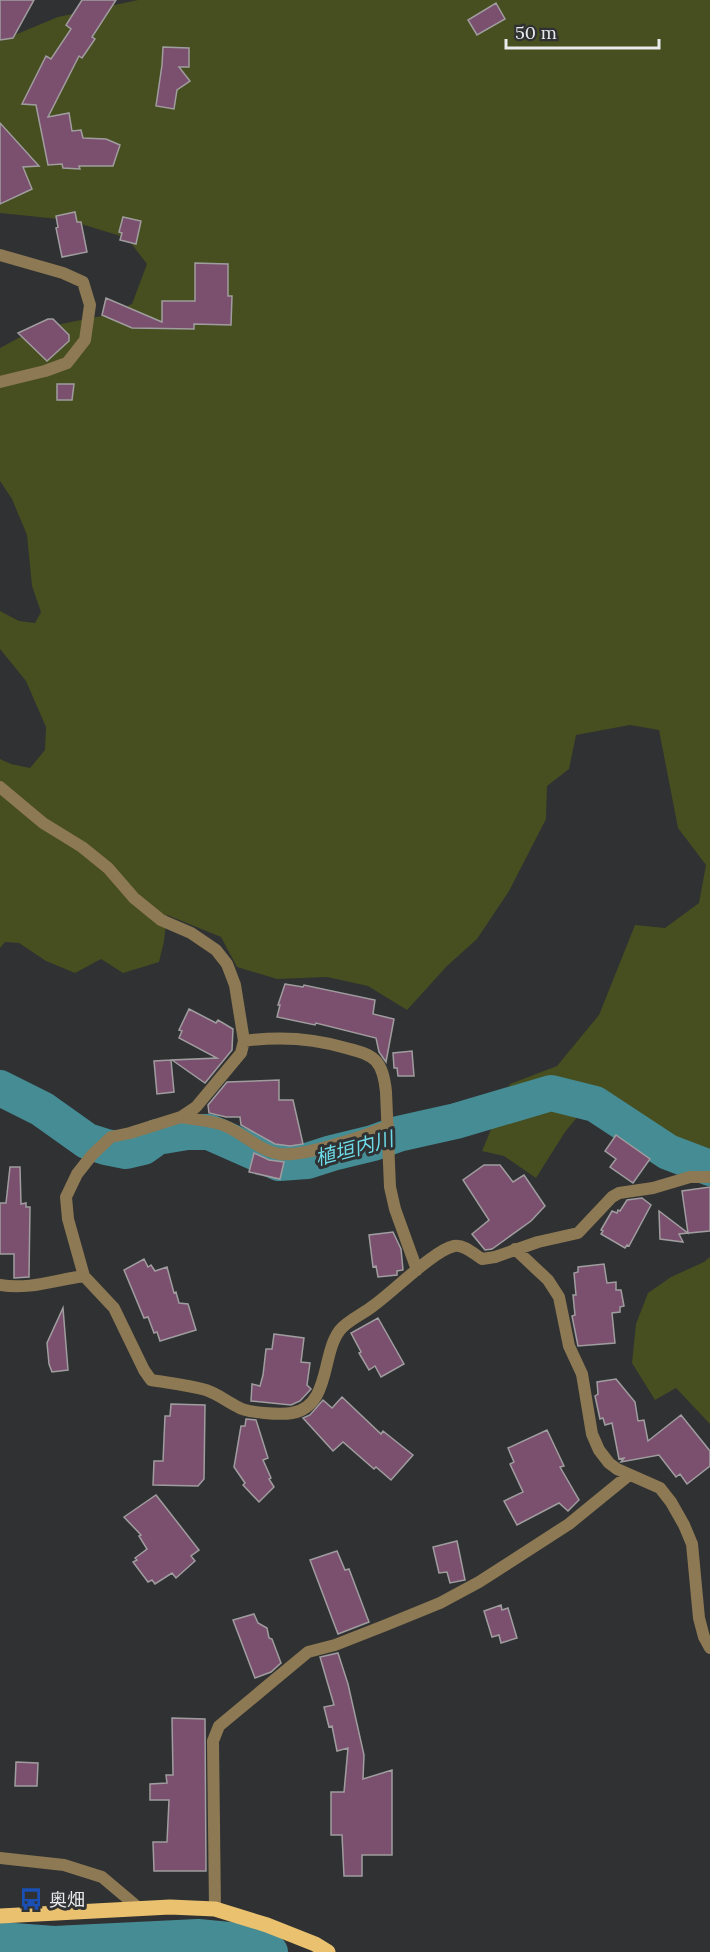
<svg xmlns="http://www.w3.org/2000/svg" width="710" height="1952" font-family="Lora,'Noto Sans JP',serif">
  <rect width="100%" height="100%" fill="#2f3133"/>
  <path fill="#474e1f" d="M138 0H710V1160C679 1153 666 1137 641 1121 626 1112 611 1103 596 1094L565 1132 536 1178 504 1156 482 1151 510 1084 557 1066 599 1015 635 925 665 928 699 903 706 865 678 828 659 730 630 725 576 735 569 769 547 786 546 819 509 891 477 939 447 966 407 1010 368 986 327 977 277 979 237 967 221 937 167 915 164 941 159 962 123 973 101 959 75 973 46 961 19 943 5 942 0 948V759L11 764 30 768 45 750 46 727 26 681 0 649V611L19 621 35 623 41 612 32 586 27 535 12 499 0 481V348L35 329 107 315 132 304 147 264 127 238 68 220 0 213V41L58 17Z
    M710 1257V1424L676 1388 655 1400 632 1363 636 1324 648 1293 671 1277 704 1262Z"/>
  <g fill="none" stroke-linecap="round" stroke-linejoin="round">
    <path stroke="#458c94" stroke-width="36" d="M0 1088 42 1109 87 1141 106 1147 126 1151 143 1147 157 1137 187 1132H209L279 1163 307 1161 332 1153 373 1143 398 1134 456 1121 551 1093 595 1104 668 1152 710 1168
      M0 1940 54 1944 198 1937 250 1942 270 1952"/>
  </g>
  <path fill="#7b506f" stroke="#a09d9f" stroke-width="1.5" d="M0 0H34L13 38 0 40Z
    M82 0H116L92 37 95 39 82 58 79 56 48 117 69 113 72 131 81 130 83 138 106 139 120 145 113 166H79L80 169 63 168 62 164 48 165 36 105 22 104 46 56 51 59 71 29 66 25Z
    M496 3 505 19 477 35 468 20Z
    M163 47 189 48V67H179L190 81 177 90 174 109 156 106 162 65Z
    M0 123 39 166 23 167 32 189 0 204Z
    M75 212 77 222H81L87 252 62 257 56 228 58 227 56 216Z
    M123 217 141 221 136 244 120 240 122 233 119 232Z
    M195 263 228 264V296H232L231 325 194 324V329L132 328 102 315 106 298 162 322V301H195Z
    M48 319H53L69 335V341L47 361 18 333Z
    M57 384H74L72 400H57Z
    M285 984 303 987 304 985 375 1000 373 1014 394 1019 386 1062 379 1052 376 1038 316 1023 315 1025 277 1017 280 1005H278Z
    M189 1009 216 1023 218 1020 233 1029 232 1050 205 1083 172 1060 217 1058 179 1038 182 1031 179 1030Z
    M412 1051 414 1076H398L397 1068H394L393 1053Z
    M171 1060 174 1092 157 1094 154 1061Z
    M279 1080V1100H293L303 1144 290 1146 275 1144 241 1125 240 1117H226L209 1113 208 1105 227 1082Z
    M616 1135 650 1159 633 1183 610 1167 616 1159 605 1151Z
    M254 1153 269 1160 284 1162 280 1179 249 1172Z
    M484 1165H500L513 1182 524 1175 545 1206 531 1221 492 1249 485 1250 472 1234 489 1220 463 1180Z
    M10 1167H20L21 1204 26 1203V1207H30L29 1277 14 1278V1254H0V1203H6Z
    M710 1187V1231L679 1234 683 1242 660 1239 659 1211 688 1233 682 1191Z
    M642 1198 651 1205 629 1246 627 1245 625 1248 601 1234 603 1231 601 1230 612 1211 617 1213 618 1210 620 1211 627 1200Z
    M393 1232 401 1249 403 1270 397 1271V1275L378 1277 376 1266 373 1267 369 1235Z
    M144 1259 148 1267 151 1265 155 1271 167 1267 174 1293 176 1292 179 1303 188 1304 196 1330 160 1341 157 1332 154 1333 148 1317 144 1318 124 1270Z
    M604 1264 607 1283 616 1282V1290H621L624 1306 620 1307V1312L612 1313 615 1343 578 1346 572 1316 575 1315 573 1295H576L574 1273 578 1272V1267Z
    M63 1308 68 1370 52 1372 49 1364 47 1343Z
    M378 1318 404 1364 381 1377 375 1366 369 1370 359 1353 361 1352 351 1333Z
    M274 1334 304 1338 301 1362 310 1363 307 1385 311 1389 300 1401 291 1405 251 1401 252 1384 260 1386 263 1375 266 1349H272Z
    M616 1379 635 1402 638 1421 644 1420 648 1441 681 1415 710 1451V1466L687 1484 680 1474 676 1477 659 1455 621 1462 624 1458 619 1459 612 1423 605 1425 603 1418 600 1419 595 1396 598 1394 597 1382Z
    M342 1397 381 1434 383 1431 413 1455 391 1480 376 1467 374 1469 343 1442 333 1451 303 1418 310 1415 323 1400 332 1408Z
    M171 1404 205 1405 204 1479 198 1486 153 1485 154 1461H163L165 1416H170Z
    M246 1419 256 1420 268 1458 263 1460 271 1478 269 1479 274 1487 259 1502 243 1485 245 1483 234 1467 241 1426H245Z
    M547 1430 564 1466 560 1467 579 1500 568 1511 559 1503 517 1525 504 1501 523 1492 510 1464 514 1462 508 1448Z
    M156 1495 199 1550 191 1556 195 1561 176 1578 172 1573 155 1584 152 1580 148 1582 133 1562 137 1560 135 1558 147 1549 139 1536 141 1535 124 1517Z
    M457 1541 465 1580 450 1583 447 1572 439 1573 433 1547Z
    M337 1551 345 1570 349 1569 369 1622 338 1634 310 1560Z
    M501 1605 502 1610 508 1608 517 1638 501 1643 499 1635 492 1637 484 1611Z
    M254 1614 258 1623 267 1628 269 1638 272 1639 281 1663 271 1672 255 1678 233 1620Z
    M338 1653 348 1684 364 1755 363 1779 392 1770V1855H362V1876H344L342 1835H331V1792H344L348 1748 337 1751 332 1726 329 1727 324 1707 334 1705 320 1657Z
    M172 1718 205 1719 206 1871H154L153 1842H167L169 1800H150V1784L167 1783 166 1775H173Z
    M16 1762 38 1763 37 1786H15Z"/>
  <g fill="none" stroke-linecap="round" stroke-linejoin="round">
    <path stroke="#8d7953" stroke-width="12" d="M0 255 63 273 83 282 90 305 85 340 67 363 45 371 0 382
      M0 787 43 823 82 847 108 868 134 898 161 920 191 933 216 950 227 964 235 985 244 1041C279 1036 312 1038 346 1048 357 1051 368 1053 376 1061 383 1069 385 1081 386 1092L390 1187 395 1209 417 1270
      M181 1117C194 1120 210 1120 223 1125 242 1132 259 1151 280 1154 304 1157 365 1136 388 1126
      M515 1249 548 1280 559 1297 569 1346 582 1374 592 1434 599 1450 609 1463 617 1469 660 1488 671 1502 684 1525 692 1544 699 1618 704 1637 710 1648
      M84 1276 68 1219 66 1197 77 1174 92 1155 111 1137 130 1133 181 1117 196 1107 241 1053 244 1041
      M0 1285C29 1290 55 1280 84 1276L114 1308 144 1370 151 1380C169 1383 188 1385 206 1390 218 1394 226 1401 238 1407 247 1413 281 1415 292 1413 331 1406 321 1354 340 1330 348 1320 363 1314 373 1306 392 1293 434 1250 454 1246 464 1244 474 1254 482 1259L495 1257 538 1242 578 1233 612 1197 619 1193 653 1188 690 1177H710
      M0 1858 64 1865 102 1877 140 1909
      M215 1909 213 1741 219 1726 308 1652 335 1645 386 1625 440 1603 479 1582 569 1524 629 1475"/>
    <path stroke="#eac16e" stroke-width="15" d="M0 1916 170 1907 215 1909 267 1925 315 1944 328 1952"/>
  </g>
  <defs>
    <g id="bus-bare" transform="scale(1.8)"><path d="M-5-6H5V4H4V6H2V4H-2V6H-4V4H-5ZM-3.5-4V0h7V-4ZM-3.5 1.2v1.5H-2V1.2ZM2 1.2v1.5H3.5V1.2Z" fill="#1a4fb4" stroke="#2f3133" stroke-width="2.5" paint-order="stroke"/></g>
  </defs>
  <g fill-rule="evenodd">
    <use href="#bus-bare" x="31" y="1899"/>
  </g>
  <g text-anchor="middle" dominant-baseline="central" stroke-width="6" stroke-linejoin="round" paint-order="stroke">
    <g font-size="18" fill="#e8eaeb" stroke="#2f3133" text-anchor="start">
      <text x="49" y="1899">奥畑</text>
    </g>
    <g font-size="20" font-style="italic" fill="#6ddce8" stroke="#2f3133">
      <text transform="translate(354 1148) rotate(-15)">植垣内川</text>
    </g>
  </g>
  <path d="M506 39v9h153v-9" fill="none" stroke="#e8eaeb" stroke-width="3"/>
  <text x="515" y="39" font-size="18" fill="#e8eaeb" stroke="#2f3133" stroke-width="4.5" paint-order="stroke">50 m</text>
</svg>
